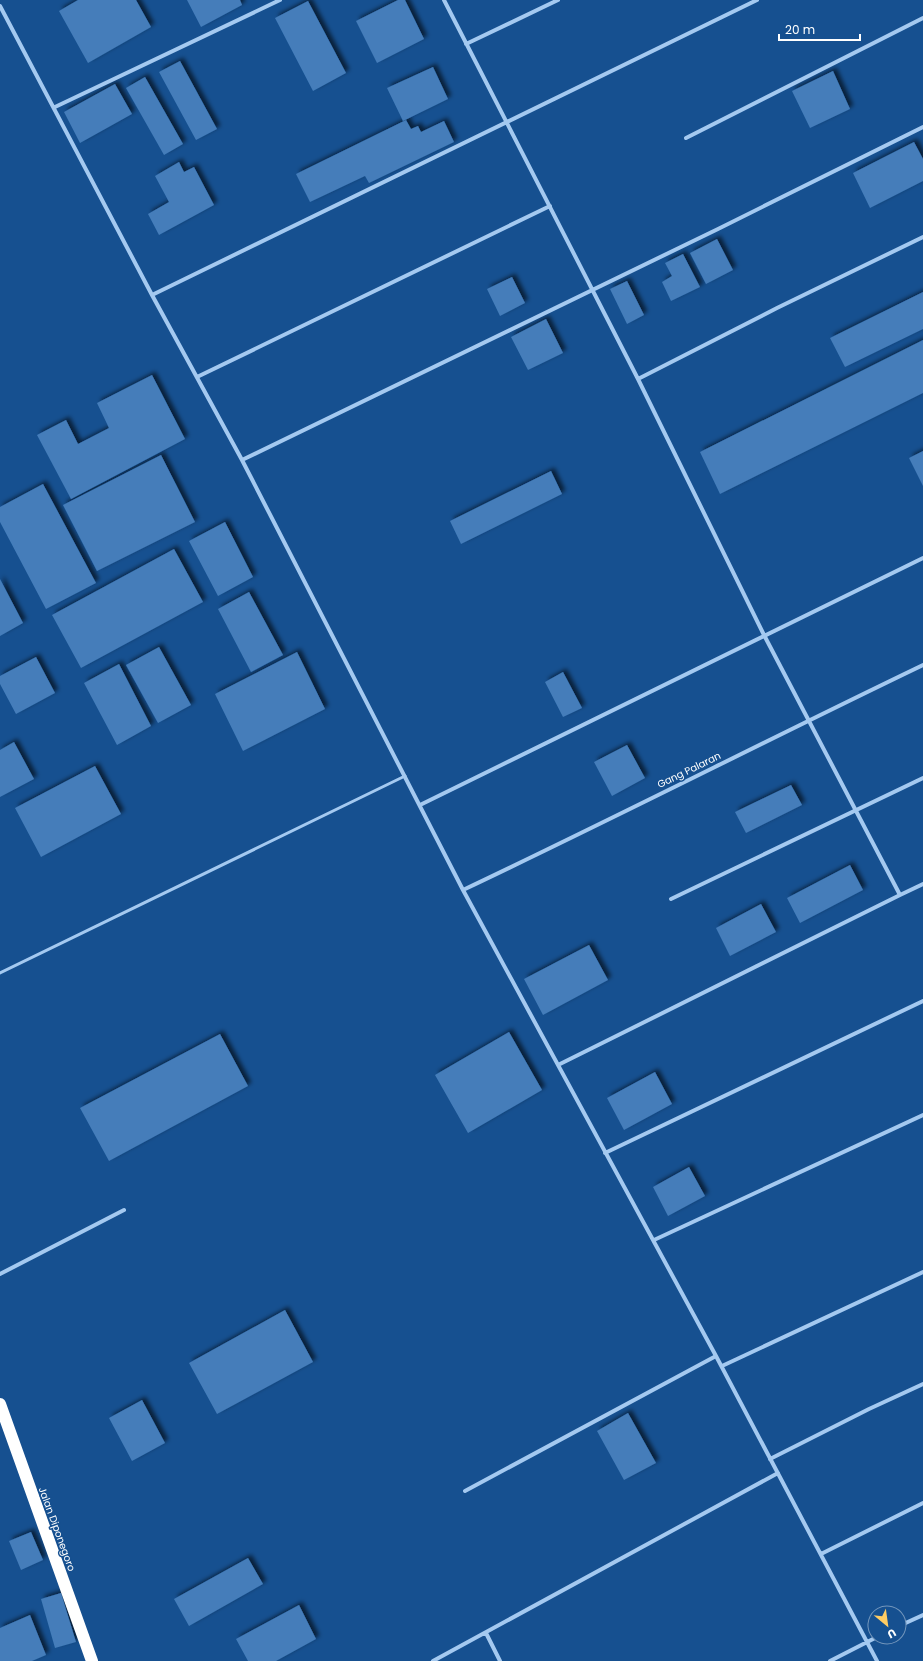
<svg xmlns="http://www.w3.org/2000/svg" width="923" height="1661" font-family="Poppins,sans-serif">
  <defs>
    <filter id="shadow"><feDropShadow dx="3.5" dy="-3.5" stdDeviation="2" flood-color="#0009"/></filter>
  </defs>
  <rect width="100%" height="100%" fill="#165090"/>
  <path fill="#447dba" filter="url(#shadow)" d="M78 0H136L151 27 88 63 59 11Z
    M187 0H240L242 5 201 27Z
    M398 0H405L424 39 377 63 356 21Z
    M308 1 346 73 313 91 275 18Z
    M180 61 217 129 196 140 159 72Z
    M433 67 448 99 403 121 387 88Z
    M833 71 850 109 810 128 792 91Z
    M145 77 183 144 164 155 126 88Z
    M115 84 132 114 80 143 64 112Z
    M406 120 411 129 418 126 421 132 444 121 454 142 369 183 365 176 310 202 296 174Z
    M914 142 923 159V181L870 208 853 173Z
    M179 162 184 172 194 167 214 205 159 235 148 214 169 202 155 176Z
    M717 239 733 270 706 284 690 253Z
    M683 254 700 287 671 301 662 282 672 276 665 263Z
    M512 277 525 303 500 316 487 289Z
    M627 281 644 315 627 324 610 289Z
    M923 292V329L845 367 830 338Z
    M546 319 563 353 528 370 511 337Z
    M923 340V393L720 494 700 452Z
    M152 375 185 439 71 499 37 435 66 420 78 444 109 428 97 403Z
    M923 451V486L909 458Z
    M161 455 195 522 97 571 63 505Z
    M551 471 562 494 461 544 450 521Z
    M43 484 96 583 46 609 0 522V507Z
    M225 522 253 577 218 596 189 541Z
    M174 549 203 602 81 668 52 615Z
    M0 579 23 623 0 636Z
    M249 592 283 655 251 672 218 609Z
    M159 647 191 705 158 723 126 665Z
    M297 652 325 709 243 751 215 694Z
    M36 657 55 693 16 714 0 684V676Z
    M119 664 151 726 117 745 84 683Z
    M563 672 582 708 563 717 545 682Z
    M14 742 34 779 0 797V750Z
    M627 745 645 778 612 796 594 762Z
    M95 766 121 814 41 857 15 808Z
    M791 785 802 805 746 833 735 812Z
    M850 865 863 890 800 923 787 898Z
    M761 904 776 932 730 956 716 928Z
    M589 945 608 980 543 1015 524 979Z
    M509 1032 542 1090 468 1133 435 1075Z
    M220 1034 248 1086 109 1161 80 1108Z
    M655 1072 672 1104 624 1130 607 1098Z
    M689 1167 705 1196 668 1216 653 1187Z
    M285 1310 313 1362 217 1414 189 1363Z
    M142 1400 165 1443 132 1461 109 1418Z
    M628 1413 656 1463 624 1480 597 1431Z
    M31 1532 43 1560 21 1570 9 1541Z
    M248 1558 263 1584 189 1626 174 1599Z
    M61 1593 76 1642 55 1648 41 1599Z
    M299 1605 316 1639 276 1661H248L236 1639Z
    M30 1615 46 1655 32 1661H0V1628Z"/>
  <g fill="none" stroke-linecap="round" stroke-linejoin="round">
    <path stroke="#a4c9f0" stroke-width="3" d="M0 973 405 776"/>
    <path stroke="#a4c9f0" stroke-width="4" d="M444 0 638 379 764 635 900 895 923 884
      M0 6 152 295 242 460 463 890 716 1356 877 1661
      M466 44 558 0
      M55 107 280 0
      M686 138 923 18
      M152 295 757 0
      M197 377 550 206
      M638 379 777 308 923 237
      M242 460 718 229 923 127
      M420 805 923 558
      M463 890C617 817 769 739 923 665
      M671 899 923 778
      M558 1065 900 895
      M605 1153 923 1001
      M654 1240 923 1115
      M0 1274 124 1210
      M722 1366 923 1272
      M770 1459 869 1409 923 1384
      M465 1491 716 1356
      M821 1554 923 1503
      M899 1626 923 1615
      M486 1633 500 1661
      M433 1661 778 1473
      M830 1661 877 1637"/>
    <path stroke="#fff" stroke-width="12" d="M0 1404 92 1661"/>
  </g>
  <g text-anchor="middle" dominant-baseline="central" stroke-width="3" stroke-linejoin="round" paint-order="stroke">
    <g font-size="10" fill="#fff" stroke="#165090">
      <text transform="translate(689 770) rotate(-26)">Gang Palaran</text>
      <text transform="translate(57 1529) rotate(70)">Jalan Diponegoro</text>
    </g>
  </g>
  <g transform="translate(887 1625) rotate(151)"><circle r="19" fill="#165090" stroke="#7396bc"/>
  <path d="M0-3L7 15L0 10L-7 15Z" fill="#ffcc63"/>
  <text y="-6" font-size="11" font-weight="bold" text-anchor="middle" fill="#ffffff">U</text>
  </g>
  <path d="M779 34v6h81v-6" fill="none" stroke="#ffffff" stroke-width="2"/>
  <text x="785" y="34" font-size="12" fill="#ffffff" stroke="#165090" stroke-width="3" paint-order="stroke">20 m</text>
</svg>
